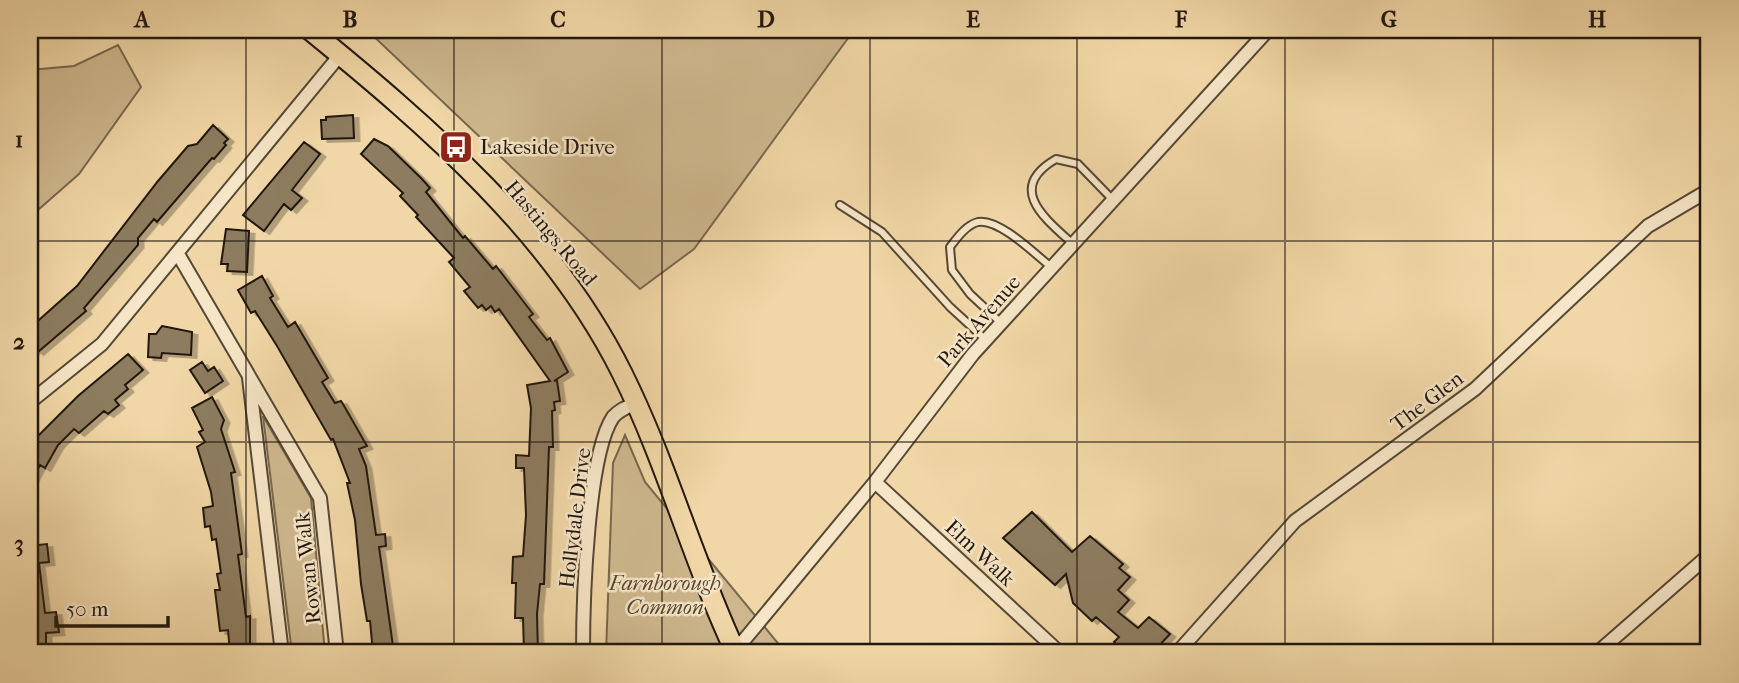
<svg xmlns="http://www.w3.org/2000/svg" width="1739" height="683" font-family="'IM FELL French Canon',serif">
  <defs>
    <filter id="shadow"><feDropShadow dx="5.5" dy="3" stdDeviation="0" flood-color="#0004"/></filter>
  </defs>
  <rect width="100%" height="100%" fill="#f1d7a7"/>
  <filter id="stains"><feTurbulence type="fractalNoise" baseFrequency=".00286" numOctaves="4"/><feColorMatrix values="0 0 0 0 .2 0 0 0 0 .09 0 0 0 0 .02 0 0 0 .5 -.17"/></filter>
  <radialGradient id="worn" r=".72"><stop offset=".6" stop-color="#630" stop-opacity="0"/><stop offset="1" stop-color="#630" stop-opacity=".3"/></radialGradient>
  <path fill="#ceb78d" stroke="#78684e" stroke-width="2" d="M367 30H854L694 249 640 289Z
    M118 45 141 87 79 174 30 217V70L74 66Z
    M263 416 311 498 325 653H292Z
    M625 435 645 482 786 653H606L613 463Z"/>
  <path fill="#8d7b5e" stroke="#21180f" stroke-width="2" filter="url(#shadow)" d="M353 115 354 138 322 139 321 120H326V117Z
    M213 125 228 139 224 143 226 145 214 159 212 158 157 222 154 219 138 238V245L84 308 86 311 38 352 36 349 30 354V328L77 286 158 181 188 146 197 144Z
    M374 139 388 146 422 179 430 188 426 192 463 238 465 236 493 269 496 266 533 314 529 317 547 340 550 338 568 372 554 381 557 380 560 401 554 402 555 410 552 411 553 447H549L544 584H540L537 614 538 653H524L523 618H515L516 583H512L513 557 523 556 526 515 524 468H516V455L529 456 531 408 527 385 550 381 499 309 495 312 491 306 486 310 482 305 478 308 464 291 470 287 449 262 454 258 416 217 418 215 400 196 403 193 361 154Z
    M304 142 320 154 292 190 302 198 291 210 284 204 264 231 243 215Z
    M226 229 249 231 247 272 227 271 228 264H221Z
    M262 276 273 296 270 298 288 327 295 322 328 378 322 382 335 403 341 401 343 404 367 446 359 449 366 466 376 535 385 534 386 546 379 547 394 653H373L370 621H367L361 584 355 520 347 483H350L333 439 331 440 277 346 255 311 251 313 238 290Z
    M162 326 192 332 191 355 162 353 161 358 148 357 149 334H156Z
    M128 354 143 370 125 385 128 389 115 400 119 405 108 414 104 411 79 433 74 429 58 445 45 468 40 465 30 484V444L78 396Z
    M202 362 208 371 214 367 223 381 205 393 190 370Z
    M212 397 224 420 221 429 235 472 231 473 242 554 238 555 246 617 250 616V653H230L228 630 220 631 215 590H220L217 574 221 573 216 539 212 540 210 526 205 527 203 508 213 506 211 492 197 447 205 442 199 432 203 430 192 408Z
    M1032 512 1072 552 1090 536 1123 564 1119 568 1130 577 1118 590 1129 600 1118 612 1138 628 1149 617 1170 634 1152 653H1127L1114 642 1119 637 1096 617 1092 621 1073 603 1066 574 1055 585 1003 538Z
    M47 544 49 562 39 563 45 613 56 612 59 632 46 633V653H30V546Z"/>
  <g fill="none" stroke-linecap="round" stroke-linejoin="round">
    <g stroke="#554835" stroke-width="10">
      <path id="service" d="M840 205 882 232 950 307 986 340
        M1073 244C1044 218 1006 188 1056 159L1078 164 1113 200
        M1001 323 970 294 952 270 950 247C957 238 966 225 978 222 999 218 1036 255 1051 267"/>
    </g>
    <g stroke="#554835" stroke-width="16">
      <path id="minor" d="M178 254 320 498 337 653
        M249 378 282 653
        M30 402 102 344 340 55
        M875 482 1060 653
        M735 651 875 482 973 354 1268 30
        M583 653C583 603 587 456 613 417 619 410 627 407 636 403
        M1177 653 1295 521 1475 389 1648 226 1709 190
        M1597 653 1709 555"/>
    </g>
    <g stroke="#21180f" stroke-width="23">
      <path id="primary" d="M310 30C428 126 553 234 622 373 667 463 693 562 736 653"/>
    </g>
    <use href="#service" stroke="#f6e5c6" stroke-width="6"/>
    <use href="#minor" stroke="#f6e5c6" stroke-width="12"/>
    <use href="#primary" stroke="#f1d7a7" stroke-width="19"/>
  </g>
  <path fill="none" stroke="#21180f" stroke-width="2" stroke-opacity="0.55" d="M246 30V653M454 30V653M662 30V653M870 30V653M1077 30V653M1285 30V653M1493 30V653M30 241H1709M30 442H1709"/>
  <defs>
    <g id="bus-square" transform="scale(1.75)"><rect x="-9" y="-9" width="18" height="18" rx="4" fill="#8f2418" stroke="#f6e5c6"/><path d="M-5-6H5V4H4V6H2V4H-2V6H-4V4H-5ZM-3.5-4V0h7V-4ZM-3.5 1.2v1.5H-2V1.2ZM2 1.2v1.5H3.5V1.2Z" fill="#fff"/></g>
  </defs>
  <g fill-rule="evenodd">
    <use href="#bus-square" x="456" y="147"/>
  </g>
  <g text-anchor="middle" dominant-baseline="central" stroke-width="5" stroke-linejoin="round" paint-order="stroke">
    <g font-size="21" fill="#21180f" stroke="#f6e5c6" text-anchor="start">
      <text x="480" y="147">Lakeside Drive</text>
    </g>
    <g font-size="21" fill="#21180f" stroke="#f6e5c6">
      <text transform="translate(551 233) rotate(50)">Hastings Road</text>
      <text transform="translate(979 321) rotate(-49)">Park Avenue</text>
      <text transform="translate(1427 401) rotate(-37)">The Glen</text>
      <text transform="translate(575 518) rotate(-83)">Hollydale Drive</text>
      <text transform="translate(980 553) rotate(43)">Elm Walk</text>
      <text transform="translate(308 568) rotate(-96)">Rowan Walk</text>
    </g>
    <g font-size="21" font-style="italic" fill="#554835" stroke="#f6e5c6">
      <text x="665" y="583">Farnborough<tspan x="665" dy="24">Common</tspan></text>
    </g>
  </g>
  <rect width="1739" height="683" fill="none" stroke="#f1d7a7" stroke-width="77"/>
  <path d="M56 616v10h112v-10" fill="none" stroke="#21180f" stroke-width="3.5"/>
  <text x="66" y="616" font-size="21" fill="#21180f" stroke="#f6e5c6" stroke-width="5" paint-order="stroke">50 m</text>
  <rect x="38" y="38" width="1662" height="606" fill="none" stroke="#21180f" stroke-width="2.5"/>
  <g font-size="23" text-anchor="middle" font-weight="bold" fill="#21180f">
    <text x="142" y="27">A</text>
    <text x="350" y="27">B</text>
    <text x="558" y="27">C</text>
    <text x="766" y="27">D</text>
    <text x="973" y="27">E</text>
    <text x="1181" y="27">F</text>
    <text x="1389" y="27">G</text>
    <text x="1597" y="27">H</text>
    <text x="19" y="147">1</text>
    <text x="19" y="349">2</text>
    <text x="19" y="551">3</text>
  </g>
  <rect width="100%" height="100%" filter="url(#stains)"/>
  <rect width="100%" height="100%" fill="url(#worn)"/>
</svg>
